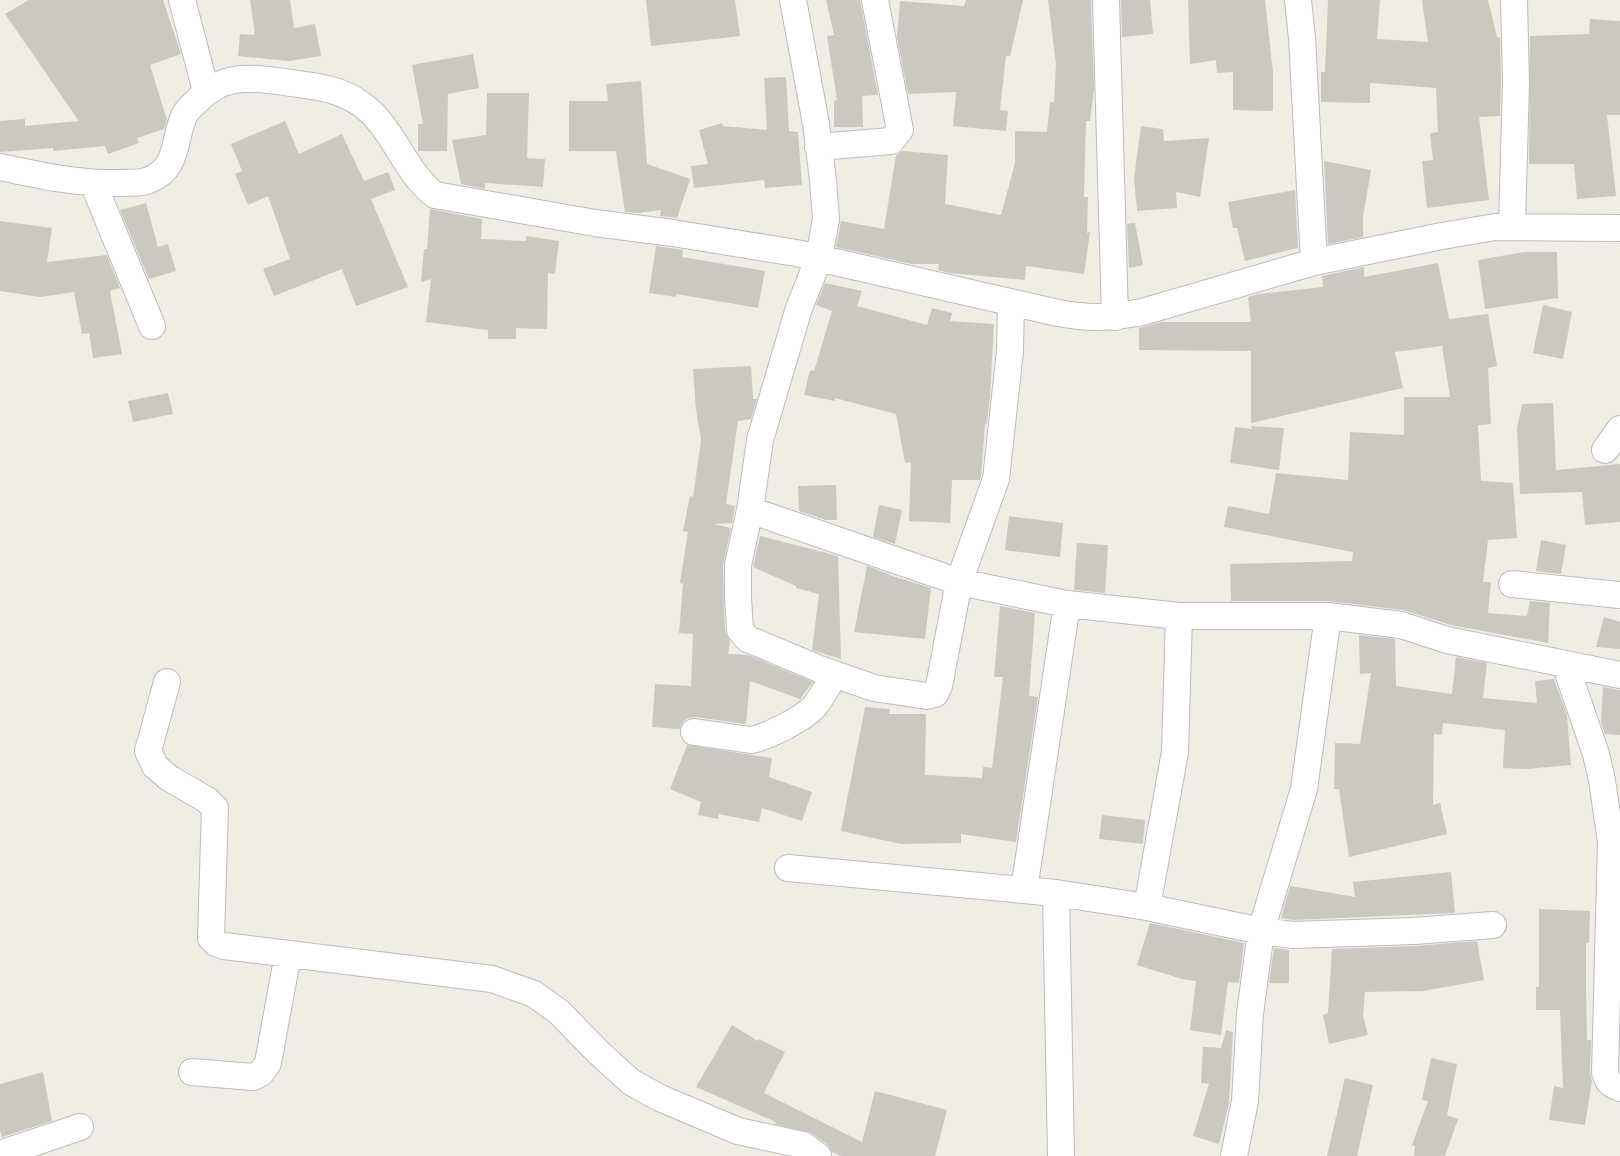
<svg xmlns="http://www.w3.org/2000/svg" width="1620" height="1156" font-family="'IBM Plex Sans',sans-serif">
  <rect width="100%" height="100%" fill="#f0ede4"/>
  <path fill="#cbc8c1" d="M29 0H163L181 54 150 65 167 120 164 129 137 138 139 143 108 154 105 146 53 151V148L0 152V121L25 119V126L79 121 5 14Z
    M250 0H290L294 28 315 24 321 56 289 61 238 56 240 34 255 35Z
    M646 0H735L740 36 651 46Z
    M826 0H860L878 95 862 96 863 127H834V101L837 100 827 36 834 35Z
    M966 0H1023L1010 56H1006L1000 110 1008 111 1006 131 953 126 956 92 908 94 897 37 900 1 964 6Z
    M1048 0H1091L1094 89 1090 121H1086L1084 197H1088L1087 233 1090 232 1084 274 1026 266 1025 280 950 273 938 270 939 264H912L836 247 841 221 884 229 896 155 902 151 948 155 945 204 1001 215 1015 163V131L1047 132 1050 102H1054L1056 64Z
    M1121 0H1150L1153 34 1122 37Z
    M1188 0H1265L1273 72V111L1233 110V72L1217 73 1216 60 1190 64Z
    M1328 0H1380L1377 39 1428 42 1422 0H1488L1497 37H1500L1501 82 1500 116 1479 117 1489 200 1427 208 1422 161 1433 160 1430 133 1438 132 1436 88 1370 83V103L1321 102V72H1325Z
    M1590 19 1620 21V115H1607L1616 196 1577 199 1574 164H1529L1530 36 1589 34Z
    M473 54 479 88 448 94 447 151H418V124H423L412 65Z
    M786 77 789 131 798 132 802 185 765 188 764 180 694 188 691 166 708 164 699 130 722 123 723 126 767 130 764 78Z
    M641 81 647 164 690 179 677 218 660 216 661 210 639 213 625 212 616 151H569V101H608L606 84Z
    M487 93H529L527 158 545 159 543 187 485 183V189L461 184 452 140 486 135Z
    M285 121 299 154 342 134 364 181 388 172 395 190 371 199 408 287 356 306 342 269 274 296 263 269 290 259 268 196 248 205 235 174 242 171 231 144Z
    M1141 126 1163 129 1164 141 1209 138 1200 197 1176 192 1177 208 1137 211 1134 178Z
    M1324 161 1371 170 1363 217V237L1328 244Z
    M1295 190 1298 248 1245 261 1237 228H1233L1228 202Z
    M146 203 158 247 168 244 176 271 149 279 120 210Z
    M430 209 482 219 481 239 526 241V236L559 241 555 274 548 273 547 329 516 328V339H488V330L426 322 431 279 421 282 424 249H427Z
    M0 221 52 228 47 262 107 255 120 288 110 291 122 354 93 358 89 333 82 334 74 292 40 297 0 291Z
    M1135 223 1143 265 1129 268 1127 224Z
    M656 246 683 250 682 257 765 271 758 308 676 294V297L649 293Z
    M1524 252H1557L1558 298 1485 309 1478 260Z
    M1438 263 1449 319 1488 314 1497 366 1488 368 1491 424 1478 425 1481 481 1513 483 1517 538 1488 540 1483 582H1491L1488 613 1527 616 1530 601 1550 603 1548 643 1451 625 1403 610 1328 601H1231L1230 564 1352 561 1353 552 1224 527 1228 506 1269 514 1276 473 1348 480 1350 432 1404 435V397H1450L1442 346 1395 352 1403 388 1251 423V351L1139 350V328L1161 322H1251L1248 297 1259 294 1323 287 1322 276 1364 267V277Z
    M825 283 862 291 857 306 927 325 932 308 952 313 950 321 994 324 990 396 987 423 985 424 981 476 980 480H952L950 523 909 521 911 462 905 463 896 414 835 398V401L804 395 810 370 814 371 832 311 816 305Z
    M1543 305 1572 312 1563 359 1533 353Z
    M751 366 753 399H757L751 419 738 421 726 504 735 506 732 523 714 524 731 528 723 565 724 611 725 631 730 641 728 654 748 655 813 682 800 699 750 681 746 724 695 717 688 718 683 722 679 729 652 727 655 684 691 686 693 634 679 633 683 584 680 583 688 532 683 531 690 496 693 497 701 440 696 410 693 369Z
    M168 393 173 414 133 422 128 401Z
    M1553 403 1556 470 1620 464V522L1585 525 1582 492 1520 494 1517 428 1522 404Z
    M1251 426 1284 428 1279 470 1230 463 1235 427 1252 429Z
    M836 485 837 520H826L799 511 798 486Z
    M879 505 902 510 895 544 873 537Z
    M1009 516 1063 523 1060 557 1005 550Z
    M760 536 838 556 841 659 812 650 819 594 796 588V586L753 567Z
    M1541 540 1566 545 1561 574 1536 571Z
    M1077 543 1108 545 1105 593 1074 590Z
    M867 566 889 574V575L931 588 925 639 854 632Z
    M1000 606 1035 613 1029 696 1038 697 1016 842 961 834V843L901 844 841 831 865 707 890 709 889 714H926L925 775 982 778 983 767 992 768 1003 677H994Z
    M1604 617 1620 622V649L1596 647Z
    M1359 635 1395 639 1396 686 1452 694 1456 657 1487 663 1483 698 1537 703 1535 681 1554 679 1567 715 1571 765 1526 769 1503 768 1505 730 1443 723 1442 735 1434 734 1433 805 1440 803 1447 834 1349 857 1339 789H1334L1335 743 1360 744 1371 673 1360 674Z
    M1603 687 1620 690V735L1605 734 1601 722Z
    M687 745 772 758 769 777 812 792 802 821 762 808 759 822 719 814 718 819 698 815 701 802 670 789Z
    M1102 815 1145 820 1143 844 1099 839Z
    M1451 872 1455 913 1294 920 1281 918 1290 886 1355 897 1353 882Z
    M1539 909 1590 911 1589 943H1586V987L1587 1040H1591L1590 1072 1592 1081 1585 1125 1549 1120 1554 1086 1563 1088 1560 1010H1536V987H1539Z
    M1150 923 1244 943 1239 983 1228 982 1221 1035 1190 1030 1196 981 1182 979 1137 965Z
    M1477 941 1484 980 1423 991 1365 992 1363 1015 1368 1035 1329 1044 1323 1015 1328 1013 1332 949 1415 946Z
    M1274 948 1289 950V983H1269Z
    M732 1025 758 1041 759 1039 785 1052 764 1093 862 1142 875 1091 947 1110 935 1156H841L832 1152 827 1144 811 1133 775 1124 776 1122 696 1087Z
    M1226 1030 1233 1032 1229 1103 1219 1144 1193 1136 1209 1084 1201 1083 1203 1047 1221 1048Z
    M1431 1058 1457 1064 1447 1115 1458 1119 1445 1156H1414L1415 1146 1412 1145 1428 1101 1422 1100Z
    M43 1072 52 1121 2 1137 0 1130V1084Z
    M1345 1078 1373 1085 1357 1156H1327Z"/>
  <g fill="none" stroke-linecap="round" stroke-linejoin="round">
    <g stroke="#b9bcc1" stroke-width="28">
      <path id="minor" d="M182 0 206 91
        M793 0 816 124 823 180 826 219 819 258 799 308 760 440 750 510 738 565V597L740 630 748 639 817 668 874 688 927 696 935 694 939 686 959 582 996 479 1010 351 1011 302
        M1106 0 1115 317
        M1298 0 1302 38 1314 262
        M818 147 891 141 900 130 875 0
        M0 167C41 176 80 184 122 183 130 182 141 184 149 180 179 168 173 141 184 116 186 111 192 106 196 102 222 74 248 77 284 82 312 86 337 87 361 104 394 127 403 171 435 195L595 223 673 233 796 253 1058 313C1091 319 1110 318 1142 312L1314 262 1442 236 1495 227 1620 228
        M93 183 152 326
        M1512 226 1516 82 1514 0
        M1605 450 1620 429
        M750 510 959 582 1067 604 1179 616H1328L1401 625 1447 640 1620 675
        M1512 584 1620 595
        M1067 604 1024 890 1056 893 1147 907
        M1179 616 1175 752 1147 907 1261 931 1293 935 1414 931 1493 925
        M1565 664 1596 754 1602 780 1611 842 1605 1072C1607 1082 1611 1085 1620 1088
        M167 682 148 751 155 766 169 778 207 800 215 808 211 938 216 943 224 946 492 979 534 994 559 1012 598 1052 631 1082 660 1098 738 1131 803 1145 818 1156
        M694 732 751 740C767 737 803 719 814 707 822 697 828 685 835 675
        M788 868 1024 890
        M1056 893 1061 1156
        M192 1072 253 1077 261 1073 268 1063 288 954
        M0 1154 80 1127
        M1234 1156 1245 1101 1250 1014 1261 931 1304 789 1328 616"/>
    </g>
    <use href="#minor" stroke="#fff" stroke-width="26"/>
  </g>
</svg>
